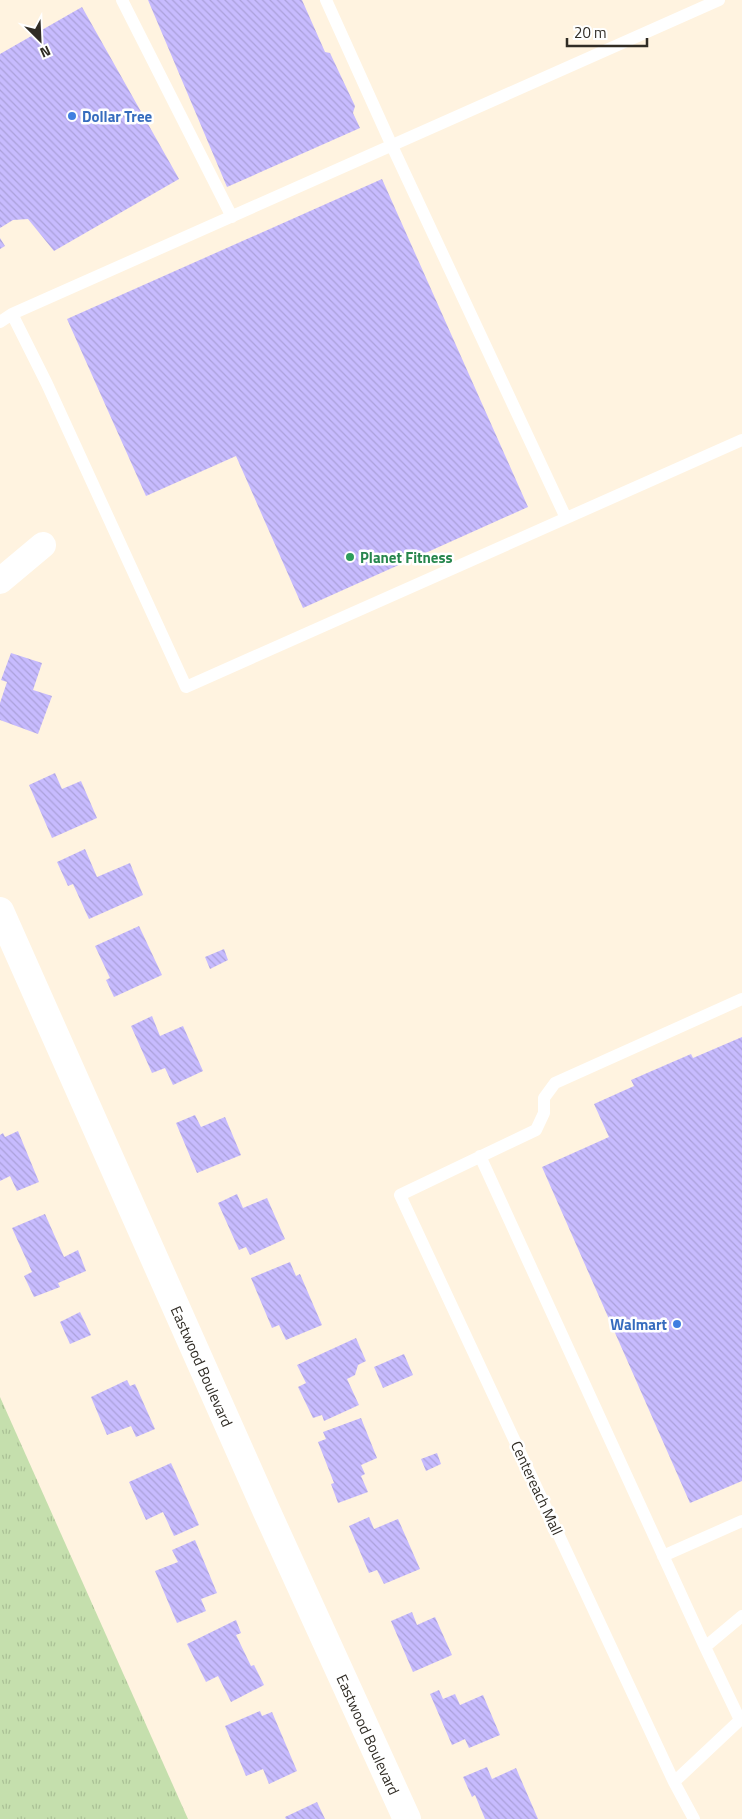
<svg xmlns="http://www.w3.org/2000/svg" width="742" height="1819" font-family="'Titillium Web',sans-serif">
  <defs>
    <pattern id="grass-tufts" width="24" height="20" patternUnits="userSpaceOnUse" patternTransform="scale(1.25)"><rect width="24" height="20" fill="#c5dfad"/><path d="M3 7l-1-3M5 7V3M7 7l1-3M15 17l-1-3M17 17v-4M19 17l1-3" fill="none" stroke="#aac095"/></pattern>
    <pattern id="building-back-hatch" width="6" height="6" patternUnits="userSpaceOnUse" patternTransform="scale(1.25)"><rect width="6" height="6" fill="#c7bbfe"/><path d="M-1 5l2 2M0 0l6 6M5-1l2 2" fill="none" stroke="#aba1da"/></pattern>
  </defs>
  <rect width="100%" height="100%" fill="#fff3e0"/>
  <path fill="url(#grass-tufts)" d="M0 1397 188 1819H0Z"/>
  <path fill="url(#building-back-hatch)" d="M148 0H302L325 52 330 53 355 106 353 113 360 128 227 187Z
    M82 7 179 179 54 251 28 219 13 220 0 228V54Z
    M382 179 528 507 303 608 236 456 146 496 67 319Z
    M0 238 5 246 0 249Z
    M11 653 42 663 33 690 52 696 38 734 0 720V703L7 682 1 680Z
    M55 773 62 789 81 781 97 818 52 838 29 785Z
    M85 849 97 877 130 863 143 895 89 919 73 884 68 886 57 862Z
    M139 926 162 975 114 997 106 980 110 978 95 946Z
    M224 949 228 960 210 969 205 957Z
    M152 1016 160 1036 183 1026 203 1071 173 1085 165 1068 152 1073 131 1026Z
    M742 1037V1481L690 1503 542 1167 609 1137 594 1104 634 1086 631 1080 691 1054 693 1058Z
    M195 1115 201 1127 225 1117 241 1155 197 1173 176 1123Z
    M18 1131 39 1182 17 1191 10 1176 0 1181V1135L3 1133 5 1137Z
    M237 1194 243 1208 267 1198 285 1239 250 1255 246 1247 239 1250 218 1203Z
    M45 1214 64 1257 78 1250 86 1271 58 1283 60 1287 34 1297 24 1276 32 1272 12 1228Z
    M290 1262 296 1276 300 1274 322 1325 286 1340 279 1325 272 1328 251 1278Z
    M80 1312 91 1335 70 1344 60 1322Z
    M356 1338 366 1361 358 1365 355 1375 347 1379 359 1405 324 1421 322 1415 313 1418 298 1387 306 1383 297 1365Z
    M404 1354 413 1375 383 1388 374 1367Z
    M127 1380 130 1386 135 1384 155 1429 136 1437 131 1426 107 1435 91 1397Z
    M361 1418 377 1458 361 1465 365 1474 361 1476 368 1492 338 1503 331 1484 334 1483 318 1442 326 1439 323 1432Z
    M437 1453 441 1464 426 1471 421 1459Z
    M171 1463 199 1525 174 1536 163 1512 146 1520 129 1482Z
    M369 1517 374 1529 398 1519 420 1569 384 1584 377 1570 369 1573 349 1526Z
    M195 1540 217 1593 201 1599 206 1611 177 1623 155 1571 178 1562 172 1550Z
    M412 1612 417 1625 435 1617 452 1655 413 1672 391 1621Z
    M236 1620 241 1633 236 1635 251 1666 254 1665 264 1685 231 1702 218 1676 206 1682 187 1644Z
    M439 1690 443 1699 455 1694 460 1705 483 1695 500 1735 469 1748 465 1739 452 1745 430 1694Z
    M260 1711 262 1716 272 1712 297 1771 269 1784 263 1769 246 1776 225 1726Z
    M487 1767 492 1779 516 1768 538 1819H485L475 1795 472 1797 463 1777Z
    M317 1802 325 1819H286L285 1817Z"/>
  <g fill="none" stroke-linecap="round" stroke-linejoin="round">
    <path stroke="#fff" stroke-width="12" d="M122 0 232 217
      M326 0 392 146 566 518
      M12 314 47 384 186 687 742 440
      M0 322 12 314 719 0
      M480 1156 705 1647
      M663 1556 742 1521
      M674 1782 400 1195 536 1130 544 1113V1098L555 1083 742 999
      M694 1819 674 1782 740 1720 705 1647 742 1616"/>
    <path stroke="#fff" stroke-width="26" d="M0 581 43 545"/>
    <path stroke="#fff" stroke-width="28" id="s1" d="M0 911 267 1512 407 1819"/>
  </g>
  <g fill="#3f7fe0" stroke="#fff" stroke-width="2">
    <circle cx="72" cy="116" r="5"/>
    <circle cx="677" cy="1324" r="5"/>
  </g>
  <circle fill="#2e9e5b" stroke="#fff" stroke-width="2" cx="350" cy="557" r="5"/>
  <g text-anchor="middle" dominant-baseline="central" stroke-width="5" stroke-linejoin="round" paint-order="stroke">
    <g font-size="15" font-weight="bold" fill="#366cbe" stroke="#fff" text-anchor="start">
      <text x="82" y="116">Dollar Tree</text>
      <text x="667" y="1324" text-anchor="end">Walmart</text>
    </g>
    <g font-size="15" font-weight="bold" fill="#27864d" stroke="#fff" text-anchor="start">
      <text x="360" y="557">Planet Fitness</text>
    </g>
    <g font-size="15" fill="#302c25" stroke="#fff">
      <text stroke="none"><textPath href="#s1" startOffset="498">Eastwood Boulevard</textPath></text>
      <text transform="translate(537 1488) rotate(65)">Centereach Mall</text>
      <text stroke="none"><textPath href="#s1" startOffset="902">Eastwood Boulevard</textPath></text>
    </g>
  </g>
  <g transform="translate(40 40) rotate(156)" stroke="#ffffff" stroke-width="4" paint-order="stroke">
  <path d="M0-4L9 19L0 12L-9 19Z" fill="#302c25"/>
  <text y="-8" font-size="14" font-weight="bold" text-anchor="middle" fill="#302c25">N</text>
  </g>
  <path d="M567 38v8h80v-8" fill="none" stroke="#302c25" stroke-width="2.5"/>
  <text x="574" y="38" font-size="15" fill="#302c25" stroke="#ffffff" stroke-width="4" paint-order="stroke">20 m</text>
</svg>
